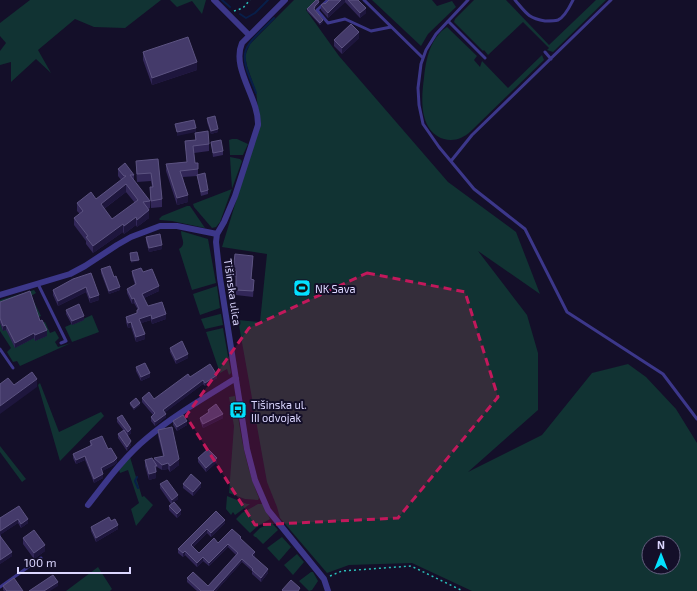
<svg xmlns="http://www.w3.org/2000/svg" width="697" height="591" font-family="'Exo 2',sans-serif">
  <rect width="100%" height="100%" fill="#140f29"/>
  <path fill="#133" fill-rule="evenodd" d="M30 0H161L125 28 94 27 75 19 38 50 51 73 36 59 11 82V62L0 65V51L6 43 0 36V23Z
    M170 0H206L202 14 192 1 177 7Z
    M294 0H316L306 10 339 56 448 182 516 232 540 294 478 251 527 315 538 353V410L468 472 542 435 592 373 628 364 646 377 676 409 697 443V591H472L412 563 349 565 327 573 280 518 277 507 267 482 238 320 260 322 267 254 222 247 260 123 256 92 247 66 245 56 247 51 250 44ZM649 543H673V567H649Z
    M372 0H432L437 6 452 1 456 7 428 34 421 46Z
    M474 0H506L549 45 596 0H606L553 52 547 50 549 48 523 22 488 55 484 50 483 51 454 22 455 19Z
    M447 27 477 56 474 60 480 67 482 61 508 88 542 55 544 60 470 132C463 138 454 142 444 139 419 131 421 99 424 78 426 59 430 38 447 27Z
    M232 139H237L248 144 243 155H230L229 140Z
    M230 157 240 159 242 161 220 222 216 227 212 228 194 207 193 204 232 189Z
    M187 206H190L205 228 172 221 160 220 159 219 162 216Z
    M181 231 208 239 216 283 192 290 179 249C187 244 181 239 181 231Z
    M217 286 220 308 200 315 193 294Z
    M34 290 36 293 31 296 41 316 39 317 38 325 45 322 50 333 55 331 59 338 55 342 58 347 71 343 20 366 17 361 13 362 7 352 11 348 0 331V323L3 331 0 300Z
    M220 314H221L223 325 205 329 201 319Z
    M92 315 99 332 72 342 65 327Z
    M223 328 231 373 229 375 227 369 220 373 206 332Z
    M40 383 59 432 101 412 104 416 60 461 38 385Z
    M235 396C240 431 245 465 259 498L258 500 245 499 229 493 234 426 229 397Z
    M0 446 26 479 22 482 0 452Z
    M130 457 142 497 144 496 153 505 136 526 131 509 139 503 128 470 120 473 119 470Z
    M227 496 247 504H250L235 515 233 512 231 515 226 509Z
    M258 504H263L270 519 258 526 250 533 236 519 242 513Z
    M271 523H272L278 530 263 544 256 537H255L253 535 260 528Z
    M282 537 291 547 279 561 267 548Z
    M297 554 304 562 293 575 284 565Z
    M98 567 112 589 110 591H66Z
    M311 572H313L318 581 312 590 309 591 299 581Z"/>
  <g fill="none" stroke-linecap="round" stroke-linejoin="round">
    <path stroke="#081e49" stroke-width="2" d="M222 0 230 7
      M240 14 246 18 255 13 268 0
      M256 93C252 81 243 66 245 54 246 42 266 27 274 18
      M137 477 135 481 138 488"/>
    <path stroke="#29c1ba" stroke-width="1.5" stroke-dasharray="2 3" stroke-linecap="butt" d="M234 11 243 8 250 0
      M330 576 342 571 411 566 463 591"/>
    <path stroke="#3c378a" stroke-width="3" d="M328 0 317 10 328 23 345 19 371 31 391 27
      M364 0 423 58
      M468 0 436 34 426 50 421 64 418 88 419 105 423 124 439 147 474 189 525 229 567 312 663 374 697 419
      M515 0C526 13 528 18 545 21 549 21 555 21 558 20 565 17 570 6 573 0
      M448 21 485 58
      M545 52 551 59
      M451 161 472 135 611 0
      M38 284 66 341 61 343
      M0 349 13 368
      M0 587 41 558"/>
    <path stroke="#3c378a" stroke-width="6" d="M214 0 249 35
      M285 0 242 43C231 69 259 98 258 125L235 196 224 222 217 234 216 242 220 278 247 449 255 480 268 510 324 579 328 591
      M0 295 70 274 85 266 117 245 131 237 160 226H177L217 234
      M88 505C106 482 124 457 147 438 174 415 206 397 236 378"/>
  </g>
  <path fill="#322758" fill-rule="evenodd" d="M329 0H358L366 13 360 18 345 2 328 18 321 10V5L325 4Z
    M319 4 314 9 323 22 320 25 307 11V9Z
    M359 38 342 54 334 46V40Z
    M143 52 197 70 152 85 143 60Z
    M207 118 218 132 211 134 207 122Z
    M195 133 209 144V151L194 153 195 163 198 169V174L208 190V194L201 196 197 176 183 177 188 202 177 205 166 171V164L187 162 185 141 195 140Z
    M211 142 223 151V155L213 157Z
    M158 159 162 199V207L151 208 150 195V187H152L151 181 137 182 136 169V161Z
    M118 169 134 175V181L150 201V208L148 209 149 218 137 227 136 225 124 234 123 232 93 253 86 244V241L74 225V218L80 214 77 211V203L96 199 121 180 118 176ZM126 192 135 203 112 219 104 209Z
    M146 237 162 249 149 252 146 241Z
    M253 262 251 279 254 285 253 297 236 295V277L233 276V271Z
    M101 269 114 277 120 290 109 294 101 273Z
    M132 271 143 272 159 291 144 298 148 306 166 319 152 324 151 320 141 323 145 339 136 342 131 327 128 328 126 322V317L137 313V310H138L134 303 132 304 127 293V289L135 285 132 275Z
    M91 273 99 300 90 303 86 292 58 306 53 295V290Z
    M0 302 40 321 47 336 35 341 34 338 15 348 6 330 3 331 0 323Z
    M66 310 84 320 72 325 66 314Z
    M170 348 188 358 176 364 170 352Z
    M136 367 150 377 141 381 136 371Z
    M190 377 217 378 205 386 203 384 165 412 166 417 155 426 151 421V417L153 415 142 402V398L154 399Z
    M130 403 140 405 134 410 130 405Z
    M208 410 223 418 203 428 200 421V418L208 413Z
    M117 418 131 433 128 436 131 445 127 451 118 438V434L124 431 117 422Z
    M173 421 187 425 177 431 173 425Z
    M158 430 179 465 170 472 168 469 162 470 157 467V471L156 472V478L149 480 145 466V460L154 461V458L163 456 158 436Z
    M90 441 108 449 117 462 114 465 102 471 103 478 94 483 85 460 76 464 73 458V454L90 446Z
    M198 458 217 462 206 472 198 462Z
    M160 484 178 499 174 502 181 514 177 518 169 510V506L171 504 160 488Z
    M183 484 201 487 193 496 183 488Z
    M19 506 28 523 21 528 18 523 1 534V537L12 556 0 564V518Z
    M216 511 225 523 211 537 207 533 193 547 199 553 218 543 241 539 255 556 254 557 268 573 261 582 252 574V571L242 562 216 591H197L187 582V578L208 586 236 555 228 547 209 566 203 561 197 567 185 555 183 557 178 553V549Z
    M111 521 118 529 96 542 91 531V527Z
    M23 538 45 551 34 559 23 544Z
    M3 586 23 591H4L3 590Z"/>
  <path fill="#1e163d" d="M341 0H345V2L328 18V13Z
    M319 2V4L315 8 314 11 315 6Z
    M366 8V13L360 18V13Z
    M323 20V22L320 25V23Z
    M359 32V38L342 54V48Z
    M197 62V70L152 85V78Z
    M196 128V132L177 136V132Z
    M218 129V132L211 134V131Z
    M126 184V192L101 211V204Z
    M188 195V202L177 205V198Z
    M149 210V218L137 227V220Z
    M136 217V225L124 234V226Z
    M123 224V232L93 253V246Z
    M162 245V249L149 252V248Z
    M139 260V261L131 263V261Z
    M159 286V291L142 299V294Z
    M86 287V292L58 306V301Z
    M120 287V290L109 294V291Z
    M99 295V300L90 303V298Z
    M134 298V303L132 304V299Z
    M166 314V319L152 324V319Z
    M151 315V320L139 324V319Z
    M84 316V320L72 325V321Z
    M131 322V327L128 328V323Z
    M6 325V330L3 331V326Z
    M47 330V336L35 341V335Z
    M34 333V338L15 348V343Z
    M145 334V339L136 342V337Z
    M188 354V358L176 364V360Z
    M150 373V377L141 381V377Z
    M217 375V378L205 386V383Z
    M37 379V387L0 414V406Z
    M203 380V384L163 414V410Z
    M140 403V405L134 410V408Z
    M166 414V417L155 426V422Z
    M223 414V418L203 428V424Z
    M187 421V425L177 431V427Z
    M131 429V433L128 436V432Z
    M131 441V445L127 451V447Z
    M85 456V460L76 464V460Z
    M117 458V462L114 465 101 472V468Z
    M217 458V462L206 472V468Z
    M179 459V465L170 472V466Z
    M168 463V469L162 470V465Z
    M155 466H157V471L155 472Z
    M156 472V478L149 480V474Z
    M103 474V478L94 483V479Z
    M201 483V487L193 496V492Z
    M178 495V499L172 504V500Z
    M181 510V514L177 518V514Z
    M18 519V523L0 535V531Z
    M28 519V523L21 528V524Z
    M225 520V523L211 537V533Z
    M118 525V529L96 542V538Z
    M207 529V533L191 549V545Z
    M228 544V547L209 566V563Z
    M45 545V551L34 559V553Z
    M185 551V555L183 557V553Z
    M12 552V556L0 564V560Z
    M255 552V556L252 559V555Z
    M203 557V561L197 567V563Z
    M242 559V562L216 591H213Z
    M268 569V573L261 582V578Z
    M58 582V586L50 591H44Z"/>
  <path fill="#443a6a" stroke="#5c5381" fill-rule="evenodd" d="M316 0H318L319 2 315 6 314 9 323 20 320 23 307 9Z
    M329 0H341L328 13 321 5 324 3 325 4Z
    M348 0H358L366 8 360 13Z
    M351 24 359 32 342 48 334 40Z
    M188 37 197 62 152 78 143 52Z
    M215 116 218 129 211 131 207 118Z
    M194 120 196 128 177 132 175 124Z
    M208 131 209 144 193 146 195 163H198V169L180 171 188 195 177 198 166 164 187 162 185 141 196 140 195 133Z
    M221 140 223 151 213 153 211 142Z
    M158 159 162 199 151 201 150 187H153L151 173 137 174 136 161Z
    M125 163 134 175H130L150 201 143 202 149 210 137 220 136 217 124 226 123 224 93 246 86 237 88 236 74 218 83 211 77 203 91 192 96 199 126 176H124L118 169ZM126 184 138 200 112 219 101 204Z
    M205 173 208 190 201 192 197 175Z
    M160 234 162 245 149 248 146 237Z
    M137 252 139 260 131 261 130 253Z
    M235 254 253 256 251 279 254 280 253 291 236 290V271H233Z
    M110 266 114 277 116 276 120 287 109 291 101 269Z
    M141 268 143 272 152 269 159 286 142 294 148 306 162 302 166 314 152 319 151 315 139 319 145 334 136 337 131 322 128 323 126 317 137 313V310L139 309 134 298 132 299 127 289 136 284 132 271Z
    M91 273 99 295 90 298 86 287 58 301 53 290 73 279Z
    M30 291 40 321 42 320 47 330 35 335 34 333 15 343 6 325 3 326 0 318V302Z
    M79 304 84 316 72 321 66 310Z
    M182 341 188 354 176 360 170 348Z
    M145 363 150 373 141 377 136 367Z
    M210 364 217 375 205 383 203 380 163 410 166 414 155 422 151 417 155 413 142 398 149 392 154 399 188 374 190 377Z
    M32 372 37 379 0 406V384L8 378 14 385Z
    M136 398 140 403 134 408 130 403Z
    M216 404 223 414 203 424 200 418 209 412 208 410Z
    M122 415 131 429 128 432 117 418Z
    M183 415 187 421 177 427 173 421Z
    M172 427 179 459 170 466 168 463 162 465 154 458 164 456 158 430Z
    M124 430 131 441 127 447 118 434Z
    M102 436 108 449 111 448 117 458 114 461 101 468 103 474 94 479 85 456 76 460 73 454 92 445 90 441Z
    M208 449 217 458 206 468 198 458Z
    M152 458 157 466H155L156 472 149 474 145 460Z
    M191 474 201 483 193 492 183 484Z
    M167 480 178 495 172 500 160 484Z
    M174 502 181 510 177 514 169 506Z
    M19 506 28 519 21 524 18 519 0 531V518Z
    M216 511 225 520 211 533 207 529 191 545 199 553 214 538 218 543 232 529 241 537 240 538 255 552 252 555 268 569 261 578 252 570 253 569 242 559 213 591H214H201L187 578 193 572 208 586 238 553 228 544 209 563 203 557 197 563 185 551 183 553 178 549Z
    M109 517 111 521 115 519 118 525 96 538 91 527Z
    M34 530 45 545 34 553 23 538Z
    M0 536 12 552 0 560Z
    M53 575 58 582 44 591H29Z
    M14 578 23 591H7L3 586Z
    M291 580 300 588 298 591H283L282 590Z"/>
  <path fill="#c2185b" fill-opacity="0.2" stroke="#c2185b" stroke-width="3" stroke-dasharray="8 5" stroke-linejoin="round" d="M367 273 465 292 498 397 398 518 255 525 186 416 249 328Z"/>
  <defs>
    <g id="stadium-square" transform="scale(0.9)"><rect x="-9" y="-9" width="18" height="18" rx="4" fill="#03e1ff" stroke="#140f29"/><path d="M0-5a6.5 5 0 1 0 0 10a6.5 5 0 1 0 0-10ZM-3.5-1.8h7v3.6h-7Z" fill="#111"/></g>
    <g id="bus-square" transform="scale(0.9)"><rect x="-9" y="-9" width="18" height="18" rx="4" fill="#03e1ff" stroke="#140f29"/><path d="M-5-6H5V4H4V6H2V4H-2V6H-4V4H-5ZM-3.5-4V0h7V-4ZM-3.5 1.2v1.5H-2V1.2ZM2 1.2v1.5H3.5V1.2Z" fill="#111"/></g>
  </defs>
  <g fill-rule="evenodd">
    <use href="#stadium-square" x="302" y="288"/>
    <use href="#bus-square" x="238" y="410"/>
  </g>
  <g text-anchor="middle" dominant-baseline="central" stroke-width="4" stroke-linejoin="round" paint-order="stroke">
    <g font-size="11" fill="#dcd7ff" stroke="#140f29" text-anchor="start">
      <text x="315" y="288">NK Sava</text>
      <text x="251" y="404">Tišinska ul.<tspan x="251" dy="13">III odvojak</tspan></text>
    </g>
    <g font-size="11" fill="#dcd7ff" stroke="#140f29">
      <text transform="translate(233 292) rotate(82)">Tišinska ulica</text>
    </g>
  </g>
  <g transform="translate(661 555)"><circle r="19" fill="#140f29" stroke="#645f7f"/>
  <path d="M0-3L7 15L0 10L-7 15Z" fill="#03e1ff"/>
  <text y="-6" font-size="11" font-weight="bold" text-anchor="middle" fill="#dcd7ff">N</text>
  </g>
  <path d="M18 567v6h112v-6" fill="none" stroke="#dcd7ff" stroke-width="2"/>
  <text x="24" y="567" font-size="12" fill="#dcd7ff" stroke="#140f29" stroke-width="3" paint-order="stroke">100 m</text>
</svg>
